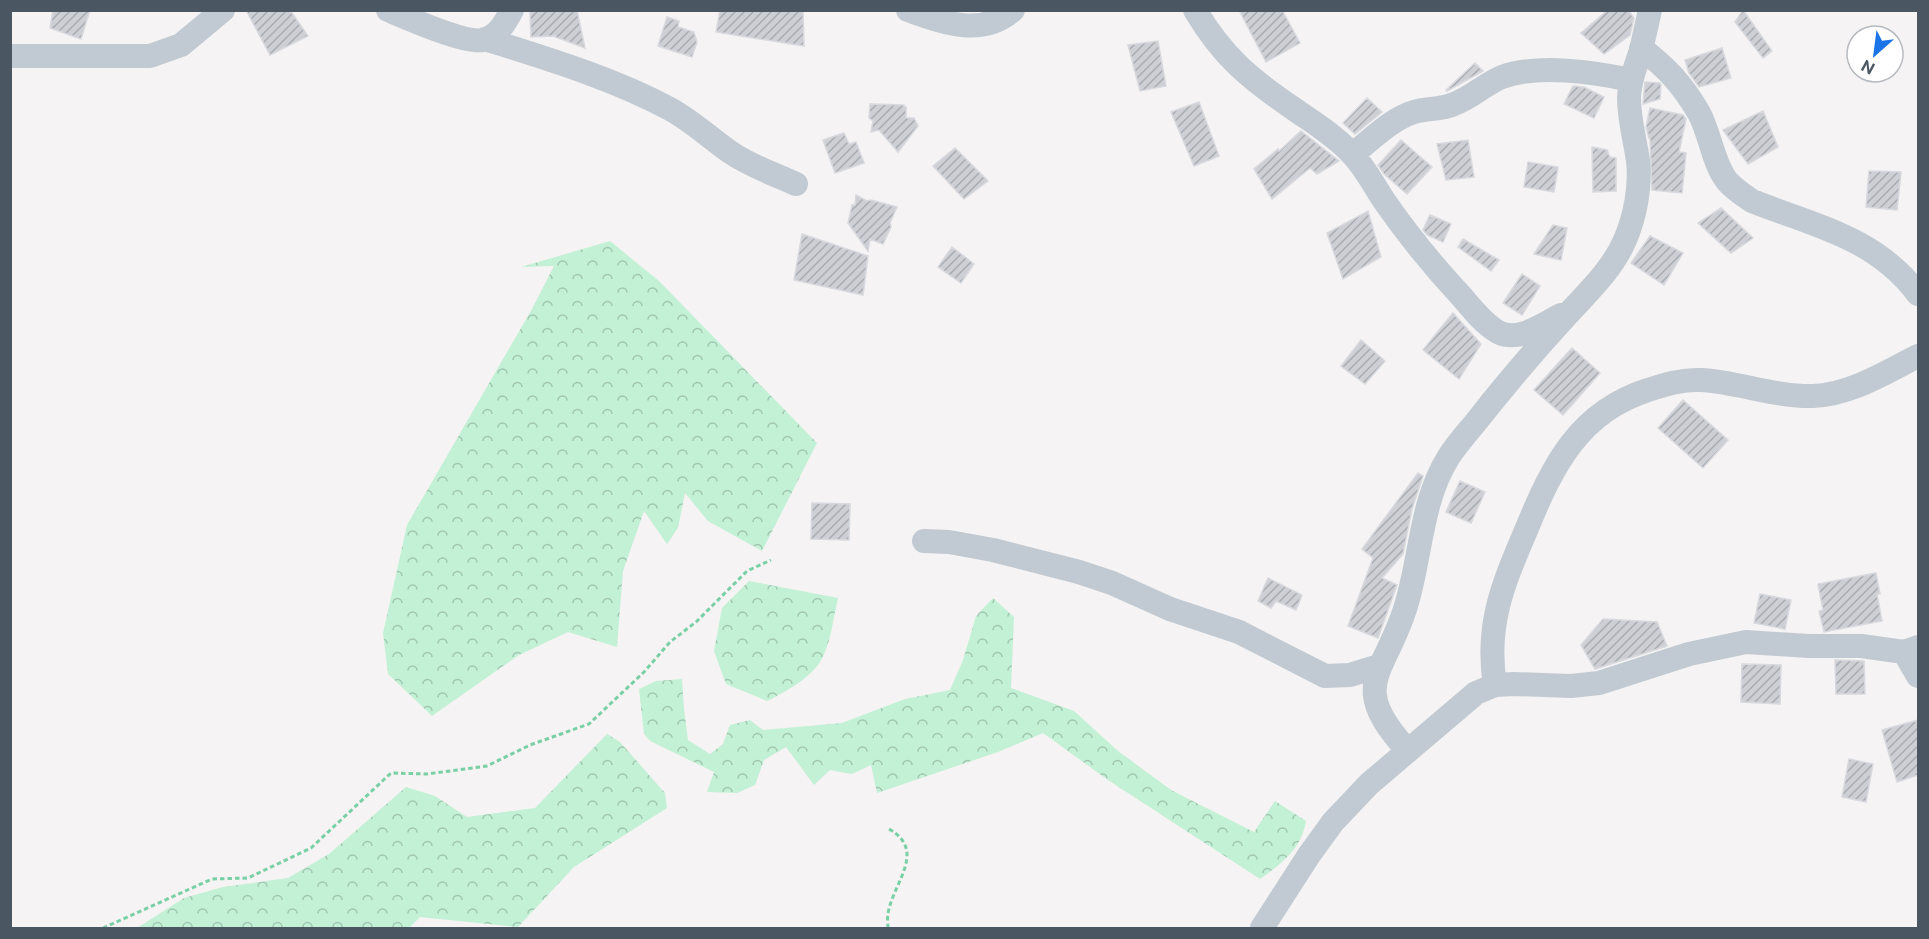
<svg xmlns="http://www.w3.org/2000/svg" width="1929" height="939" font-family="'Public Sans',sans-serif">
  <defs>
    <pattern id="forest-crowns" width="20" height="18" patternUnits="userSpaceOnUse" patternTransform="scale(1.5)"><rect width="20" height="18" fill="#c3f1d5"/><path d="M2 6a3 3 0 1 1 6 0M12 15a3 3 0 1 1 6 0" fill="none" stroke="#a0c6b0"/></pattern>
    <pattern id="building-hatch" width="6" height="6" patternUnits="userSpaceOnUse" patternTransform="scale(1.5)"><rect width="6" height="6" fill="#cdcfd5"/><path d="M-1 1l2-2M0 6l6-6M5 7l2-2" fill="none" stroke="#a8abb0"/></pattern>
  </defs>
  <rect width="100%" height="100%" fill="#f5f3f3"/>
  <path fill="url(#forest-crowns)" d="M610 241 659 281 817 443 762 551 708 521 685 493 678 528 667 544 644 511 623 571 617 647 568 632 519 655 432 716 388 674 383 633 407 525 532 309 554 266 521 267Z
    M749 581 838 598C833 619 831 644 820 662 810 678 784 693 767 701L726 684 714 651 722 608Z
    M993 598 1014 617 1011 688 1074 711 1118 751 1171 790 1254 832 1275 801 1306 821C1301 850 1282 863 1260 879L1108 780 1043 733 998 752 877 793 871 765 852 774 830 770 814 785 786 747 764 760 755 785 737 793 707 792 714 772 650 741 644 734 639 689 656 681 682 679 684 709 688 740 710 754 723 744 730 725 750 720 763 730 842 723 905 699 950 690 963 660 976 616Z
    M607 734 620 742 665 793 667 808 574 867 518 927 420 917 409 928H137L184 898 223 887 288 878 329 854 406 787 435 796 467 817 535 808Z"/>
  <path fill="url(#building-hatch)" stroke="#d7d9de" stroke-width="1.5" d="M53 10H90L81 39 50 28Z
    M246 10H290L308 36 270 55Z
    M539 10H577L585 48 553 36 531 37 530 12Z
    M720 10H803L804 46 716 32Z
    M1239 10H1282L1300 43 1266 62Z
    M1608 10H1628L1634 18 1630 35 1604 54 1581 33Z
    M1743 10 1772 51 1763 58 1735 22Z
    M667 17 679 21 678 27 694 32 697 42 692 57 658 46Z
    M1158 41 1166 86 1140 91 1128 45Z
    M1722 48 1731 78 1699 87 1689 73 1685 60Z
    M1475 63 1483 71 1447 91 1446 90Z
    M1645 82 1660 83 1661 85 1660 99 1643 104Z
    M1573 86 1584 87 1604 97 1594 118 1564 104Z
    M1367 98 1382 112 1355 134 1343 123Z
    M1199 102 1219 156 1194 166 1171 112Z
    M870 104 904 105V107H906V118H914L918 126 898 152 879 130 871 132 873 121 869 118Z
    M1650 108 1683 115 1686 119 1679 152 1686 153 1682 193 1652 190 1650 139 1649 138 1646 127Z
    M1763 111 1778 147 1748 164 1723 130Z
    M1301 131 1339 161 1317 174 1310 168 1272 199 1254 169 1278 149 1279 151Z
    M844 133 849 144 856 142 864 163 835 173 823 140Z
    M1401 140 1432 167 1407 194 1384 174 1378 165Z
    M1468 140 1474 177 1446 180 1437 144Z
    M1592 147 1607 150 1610 157 1616 158V191L1593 192Z
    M955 148 988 181 964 199 933 166Z
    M1528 162 1558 167 1554 192 1524 187Z
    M1869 171 1901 172 1897 210 1866 207Z
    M856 195 867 201 871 200 897 207 890 223 891 227 883 244 870 239 868 251 848 223 852 205H855Z
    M1721 208 1753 238 1731 253 1698 223Z
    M1368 211 1381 257 1343 279 1327 233Z
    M1430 215 1451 224 1443 242 1427 235 1423 230Z
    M1553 225 1567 228 1561 260 1534 254Z
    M802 234 868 256 863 295 794 280Z
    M1650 236 1683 253 1664 285 1631 263Z
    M1463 239 1499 260 1491 271 1458 247Z
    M952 247 974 264 961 283 938 267Z
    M1522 274 1540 286 1522 315 1503 303Z
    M1453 313 1481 344 1459 379 1423 350Z
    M1361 340 1385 361 1365 384 1341 366Z
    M1572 348 1600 373 1563 415 1534 390Z
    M1683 400 1728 440 1703 468 1658 428Z
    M1418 473 1423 476 1412 509 1403 554 1382 578 1397 585 1378 638 1348 626 1373 558 1362 549Z
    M1460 481 1485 492 1471 523 1446 512Z
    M812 503 850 504 849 540 811 539Z
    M1876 573 1880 594H1877L1882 621 1824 632 1819 611 1823 610 1818 584Z
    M1268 578 1302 595 1296 610 1276 601 1271 608 1258 601Z
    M1760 594 1791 600 1785 629 1754 623Z
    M1603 619 1657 622 1667 646 1595 669 1581 645Z
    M1835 660 1864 661 1865 694H1836Z
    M1742 664 1781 665 1780 704 1741 702Z
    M1918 720V775L1897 782 1882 730Z
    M1849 759 1873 764 1866 802 1842 797Z"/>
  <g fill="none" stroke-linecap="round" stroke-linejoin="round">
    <path stroke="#7ad0a6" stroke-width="3" stroke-dasharray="4.5 3" stroke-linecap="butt" d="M103 928 212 879 248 878 311 848 391 773 427 774 487 766 530 745 589 724 644 672 670 642 696 622 747 571 771 560
      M888 928C888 924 887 918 888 914 892 884 928 851 889 829"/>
    <path stroke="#c1cad2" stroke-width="24" d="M388 10C407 18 466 44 483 40 498 36 505 23 512 10
      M908 10C942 22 981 38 1013 10
      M1195 10C1223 57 1250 79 1294 109 1314 123 1334 135 1351 153 1365 167 1374 186 1385 202 1408 235 1434 267 1462 297 1472 309 1484 324 1498 332 1518 343 1543 324 1561 315
      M485 39C548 59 612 78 670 109 692 121 710 138 730 152 750 166 774 174 796 184
      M1641 48C1667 68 1682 84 1699 113 1710 133 1713 163 1727 181 1734 189 1743 195 1752 201 1815 226 1875 237 1918 294
      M10 56H150L181 45 223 10
      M1353 154C1371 140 1391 119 1414 112 1427 108 1441 110 1454 104 1471 98 1485 84 1502 77 1537 64 1595 72 1630 80
      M924 541 949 542 993 550 1079 572 1112 583 1170 609 1239 632 1325 676 1350 675 1379 666
      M1904 652 1918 676
      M1495 685C1485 624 1504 582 1527 528 1553 465 1579 412 1648 390 1665 384 1683 379 1701 380 1738 382 1776 397 1813 396 1850 395 1886 372 1918 356
      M1408 751C1348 685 1383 677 1405 609 1421 560 1420 503 1448 458 1456 445 1467 433 1476 422 1505 385 1535 350 1567 315 1588 292 1612 270 1625 240 1635 217 1641 186 1638 161 1635 139 1629 120 1629 98 1629 81 1636 66 1641 50 1644 37 1647 24 1650 10
      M1262 928 1309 855 1333 822 1369 784 1476 693 1495 685 1514 684 1571 686 1599 683 1689 654 1746 642 1809 646H1861L1904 652 1918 647"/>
  </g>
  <rect width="1929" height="939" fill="none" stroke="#4a5661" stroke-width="24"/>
  <g transform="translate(1875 54) rotate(208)"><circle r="28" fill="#ffffff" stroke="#b7bbc0" stroke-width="1.5"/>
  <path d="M0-4.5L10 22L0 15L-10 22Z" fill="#1a73e8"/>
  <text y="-9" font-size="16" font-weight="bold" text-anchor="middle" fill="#4a5661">N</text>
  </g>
</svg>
